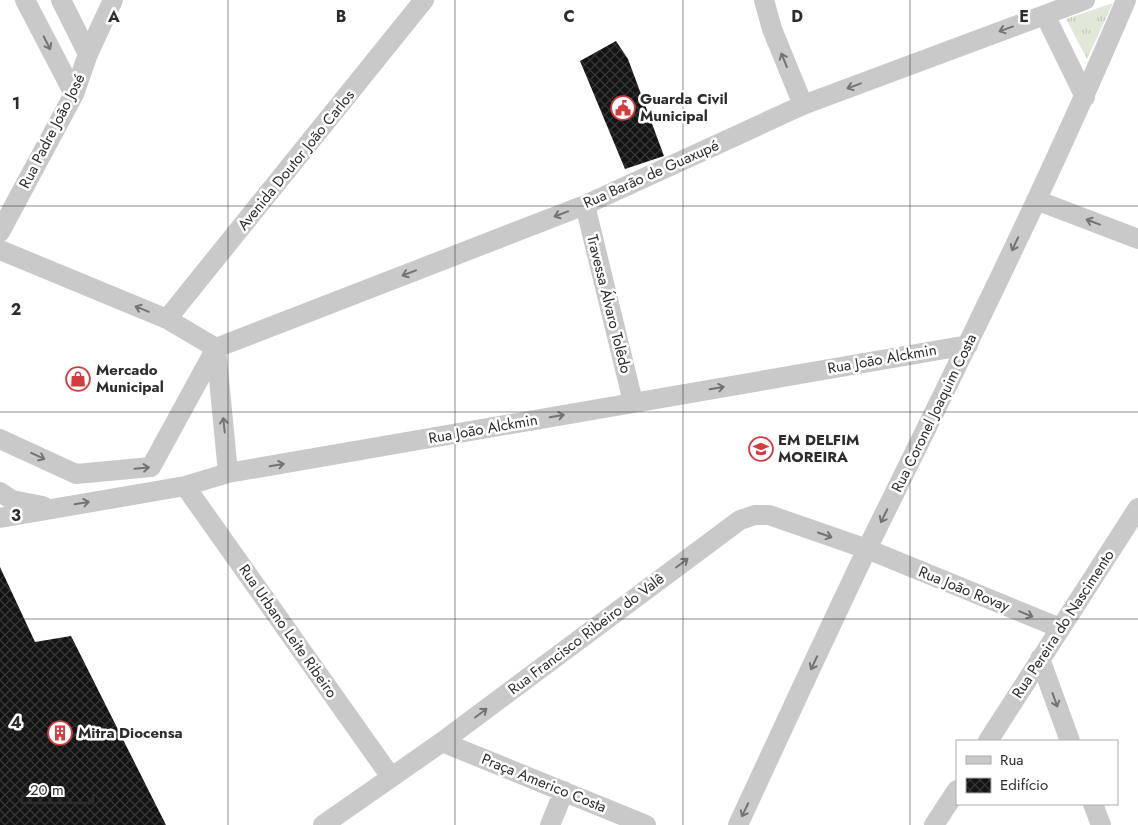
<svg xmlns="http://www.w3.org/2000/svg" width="1138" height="825" font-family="Jost,sans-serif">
  <defs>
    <pattern id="grass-tufts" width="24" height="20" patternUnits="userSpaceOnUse" patternTransform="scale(1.25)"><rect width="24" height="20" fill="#e1e8da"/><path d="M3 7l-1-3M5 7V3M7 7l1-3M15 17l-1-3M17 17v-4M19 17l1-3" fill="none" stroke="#c1c7bb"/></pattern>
    <pattern id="building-cross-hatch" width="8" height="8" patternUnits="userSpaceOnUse" patternTransform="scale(1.25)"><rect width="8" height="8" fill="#131313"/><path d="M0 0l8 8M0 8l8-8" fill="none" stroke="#363636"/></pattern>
  </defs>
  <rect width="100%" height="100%" fill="#fff"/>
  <path fill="url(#grass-tufts)" d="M1113 3 1087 59 1066 19Z"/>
  <path fill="url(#building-cross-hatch)" d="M616 41 628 59 664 156 625 169 580 61Z
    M0 567 35 642 71 636 166 825H0Z"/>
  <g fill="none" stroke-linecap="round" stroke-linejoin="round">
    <path stroke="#c9c9c9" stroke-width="20" d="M25 0 74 94
      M61 0 88 54
      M764 0 772 29 803 105
      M1045 15 1085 97
      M1036 200 1138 239
      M585 205 633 402
      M0 232 74 94 88 54 113 0
      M0 250 167 319 216 348
      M167 319 424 0
      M216 348 585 205 803 105 1085 0
      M216 348 228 473
      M0 439 76 474 151 467 216 348
      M185 486 391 777
      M0 492 12 500 43 506
      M0 518 185 486 228 473 968 345
      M1040 659 1070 741
      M988 741 1138 508
      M442 742 646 825
      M1093 804 1101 825
      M323 825 442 742 740 520 755 515H769L867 549 1060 628
      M550 825 564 791
      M738 825C781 732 824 639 868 547 957 366 1047 186 1126 0
      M934 825 957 790"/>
  </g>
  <defs><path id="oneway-shaft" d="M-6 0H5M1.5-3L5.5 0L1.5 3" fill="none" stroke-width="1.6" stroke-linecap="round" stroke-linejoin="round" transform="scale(1.25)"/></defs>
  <g stroke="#737373">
    <use href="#oneway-shaft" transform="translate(1006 29) rotate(160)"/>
    <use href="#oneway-shaft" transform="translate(47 43) rotate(63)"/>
    <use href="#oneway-shaft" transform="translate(784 60) rotate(-112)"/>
    <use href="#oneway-shaft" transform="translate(854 86) rotate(160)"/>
    <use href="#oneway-shaft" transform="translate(561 214) rotate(159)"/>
    <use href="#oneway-shaft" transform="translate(1093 222) rotate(-159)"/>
    <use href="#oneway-shaft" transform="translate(1015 244) rotate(115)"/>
    <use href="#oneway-shaft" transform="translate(409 273) rotate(159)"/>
    <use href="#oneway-shaft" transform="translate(142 309) rotate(-158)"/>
    <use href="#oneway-shaft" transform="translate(717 388) rotate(-10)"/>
    <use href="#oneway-shaft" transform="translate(557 416) rotate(-10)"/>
    <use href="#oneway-shaft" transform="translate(224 425) rotate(-96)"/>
    <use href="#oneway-shaft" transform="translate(38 456) rotate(25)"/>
    <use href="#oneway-shaft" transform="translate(277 465) rotate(-10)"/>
    <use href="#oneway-shaft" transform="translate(142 468) rotate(-5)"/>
    <use href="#oneway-shaft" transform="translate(82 503) rotate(-10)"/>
    <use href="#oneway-shaft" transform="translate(884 516) rotate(116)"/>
    <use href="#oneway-shaft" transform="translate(825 535) rotate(19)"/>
    <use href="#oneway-shaft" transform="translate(682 563) rotate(-37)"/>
    <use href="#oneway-shaft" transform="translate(1026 614) rotate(22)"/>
    <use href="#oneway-shaft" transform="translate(814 663) rotate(115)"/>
    <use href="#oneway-shaft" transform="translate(1055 700) rotate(70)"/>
    <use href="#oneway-shaft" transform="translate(481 713) rotate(-37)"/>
    <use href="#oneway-shaft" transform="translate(745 810) rotate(115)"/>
  </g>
  <path fill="none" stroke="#2c2c2c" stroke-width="1" stroke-opacity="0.55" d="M228 0V825M455 0V825M683 0V825M910 0V825M0 206H1138M0 412H1138M0 619H1138"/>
  <defs>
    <g id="civic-ring" transform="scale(1.25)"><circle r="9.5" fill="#fff" stroke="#d53c3f" stroke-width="1.5"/><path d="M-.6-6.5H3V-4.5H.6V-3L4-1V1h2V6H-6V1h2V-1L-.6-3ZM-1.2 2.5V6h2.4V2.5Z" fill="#d53c3f"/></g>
    <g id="shop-ring" transform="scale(1.25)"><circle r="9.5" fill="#fff" stroke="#d53c3f" stroke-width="1.5"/><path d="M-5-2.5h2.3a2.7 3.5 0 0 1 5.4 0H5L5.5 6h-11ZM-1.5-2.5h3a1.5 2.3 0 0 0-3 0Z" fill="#d53c3f"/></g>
    <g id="school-ring" transform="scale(1.25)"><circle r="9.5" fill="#fff" stroke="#d53c3f" stroke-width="1.5"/><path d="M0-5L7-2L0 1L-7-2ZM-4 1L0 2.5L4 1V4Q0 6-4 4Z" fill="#d53c3f"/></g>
    <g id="building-ring" transform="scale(1.25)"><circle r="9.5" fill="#fff" stroke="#d53c3f" stroke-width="1.5"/><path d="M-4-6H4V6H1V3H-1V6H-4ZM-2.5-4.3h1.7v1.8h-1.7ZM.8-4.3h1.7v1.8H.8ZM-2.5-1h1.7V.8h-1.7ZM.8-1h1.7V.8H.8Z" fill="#d53c3f"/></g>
  </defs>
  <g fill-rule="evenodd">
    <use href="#civic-ring" x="623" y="108"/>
    <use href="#shop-ring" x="78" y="379"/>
    <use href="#school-ring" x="761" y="449"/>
    <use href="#building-ring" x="60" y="733"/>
  </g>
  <g text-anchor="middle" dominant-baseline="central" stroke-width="5" stroke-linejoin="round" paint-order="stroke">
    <g font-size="15" font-weight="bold" fill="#2c2c2c" stroke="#fff" text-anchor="start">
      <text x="640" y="99">Guarda Civil<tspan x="640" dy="17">Municipal</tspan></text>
      <text x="96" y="370">Mercado<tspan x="96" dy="17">Municipal</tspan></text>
      <text x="778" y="440">EM DELFIM<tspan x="778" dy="17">MOREIRA</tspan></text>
      <text x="78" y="733">Mitra Diocensa</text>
    </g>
    <g font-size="15" fill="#2c2c2c" stroke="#fff">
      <text transform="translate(52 131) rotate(-63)">Rua Padre João José</text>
      <text transform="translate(296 160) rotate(-51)">Avenida Doutor João Carlos</text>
      <text transform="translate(651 174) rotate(-24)">Rua Barão de Guaxupé</text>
      <text transform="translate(609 304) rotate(76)">Travessa Álvaro Tolêdo</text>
      <text transform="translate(882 359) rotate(-10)">Rua João Alckmin</text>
      <text transform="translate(934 413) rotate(-64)">Rua Coronel Joaquim Costa</text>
      <text transform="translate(483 429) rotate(-10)">Rua João Alckmin</text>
      <text transform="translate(964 589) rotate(22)">Rua João Rovay</text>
      <text transform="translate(1063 624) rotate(-57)">Rua Pereira do Nascimento</text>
      <text transform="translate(288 631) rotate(55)">Rua Urbano Leite Ribeiro</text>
      <text transform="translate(586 634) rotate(-37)">Rua Francisco Ribeiro do Valê</text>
      <text transform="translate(544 783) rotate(22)">Praça Americo Costa</text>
    </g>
  </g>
  <g font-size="16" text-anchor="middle" font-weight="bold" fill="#2c2c2c" stroke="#fff" stroke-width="5" stroke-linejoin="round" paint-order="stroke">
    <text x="114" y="22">A</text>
    <text x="341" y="22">B</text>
    <text x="569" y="22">C</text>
    <text x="797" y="22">D</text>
    <text x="1024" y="22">E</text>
    <text x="16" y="109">1</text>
    <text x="16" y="315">2</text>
    <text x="16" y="521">3</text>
    <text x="16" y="728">4</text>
  </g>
  <rect x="956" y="740" width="162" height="65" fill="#ffffff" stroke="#ababab"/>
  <rect x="966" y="756" width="25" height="8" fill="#c9c9c9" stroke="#ababab"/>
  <text x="1000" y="765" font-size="15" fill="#2c2c2c">Rua</text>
  <rect x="966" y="778" width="25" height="15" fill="url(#building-cross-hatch)" stroke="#ababab"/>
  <text x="1000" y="790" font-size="15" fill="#2c2c2c">Edifício</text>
  <path d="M22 795v8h71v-8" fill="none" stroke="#2c2c2c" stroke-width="2.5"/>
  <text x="30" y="795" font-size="15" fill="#2c2c2c" stroke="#ffffff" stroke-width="4" paint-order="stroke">20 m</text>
</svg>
